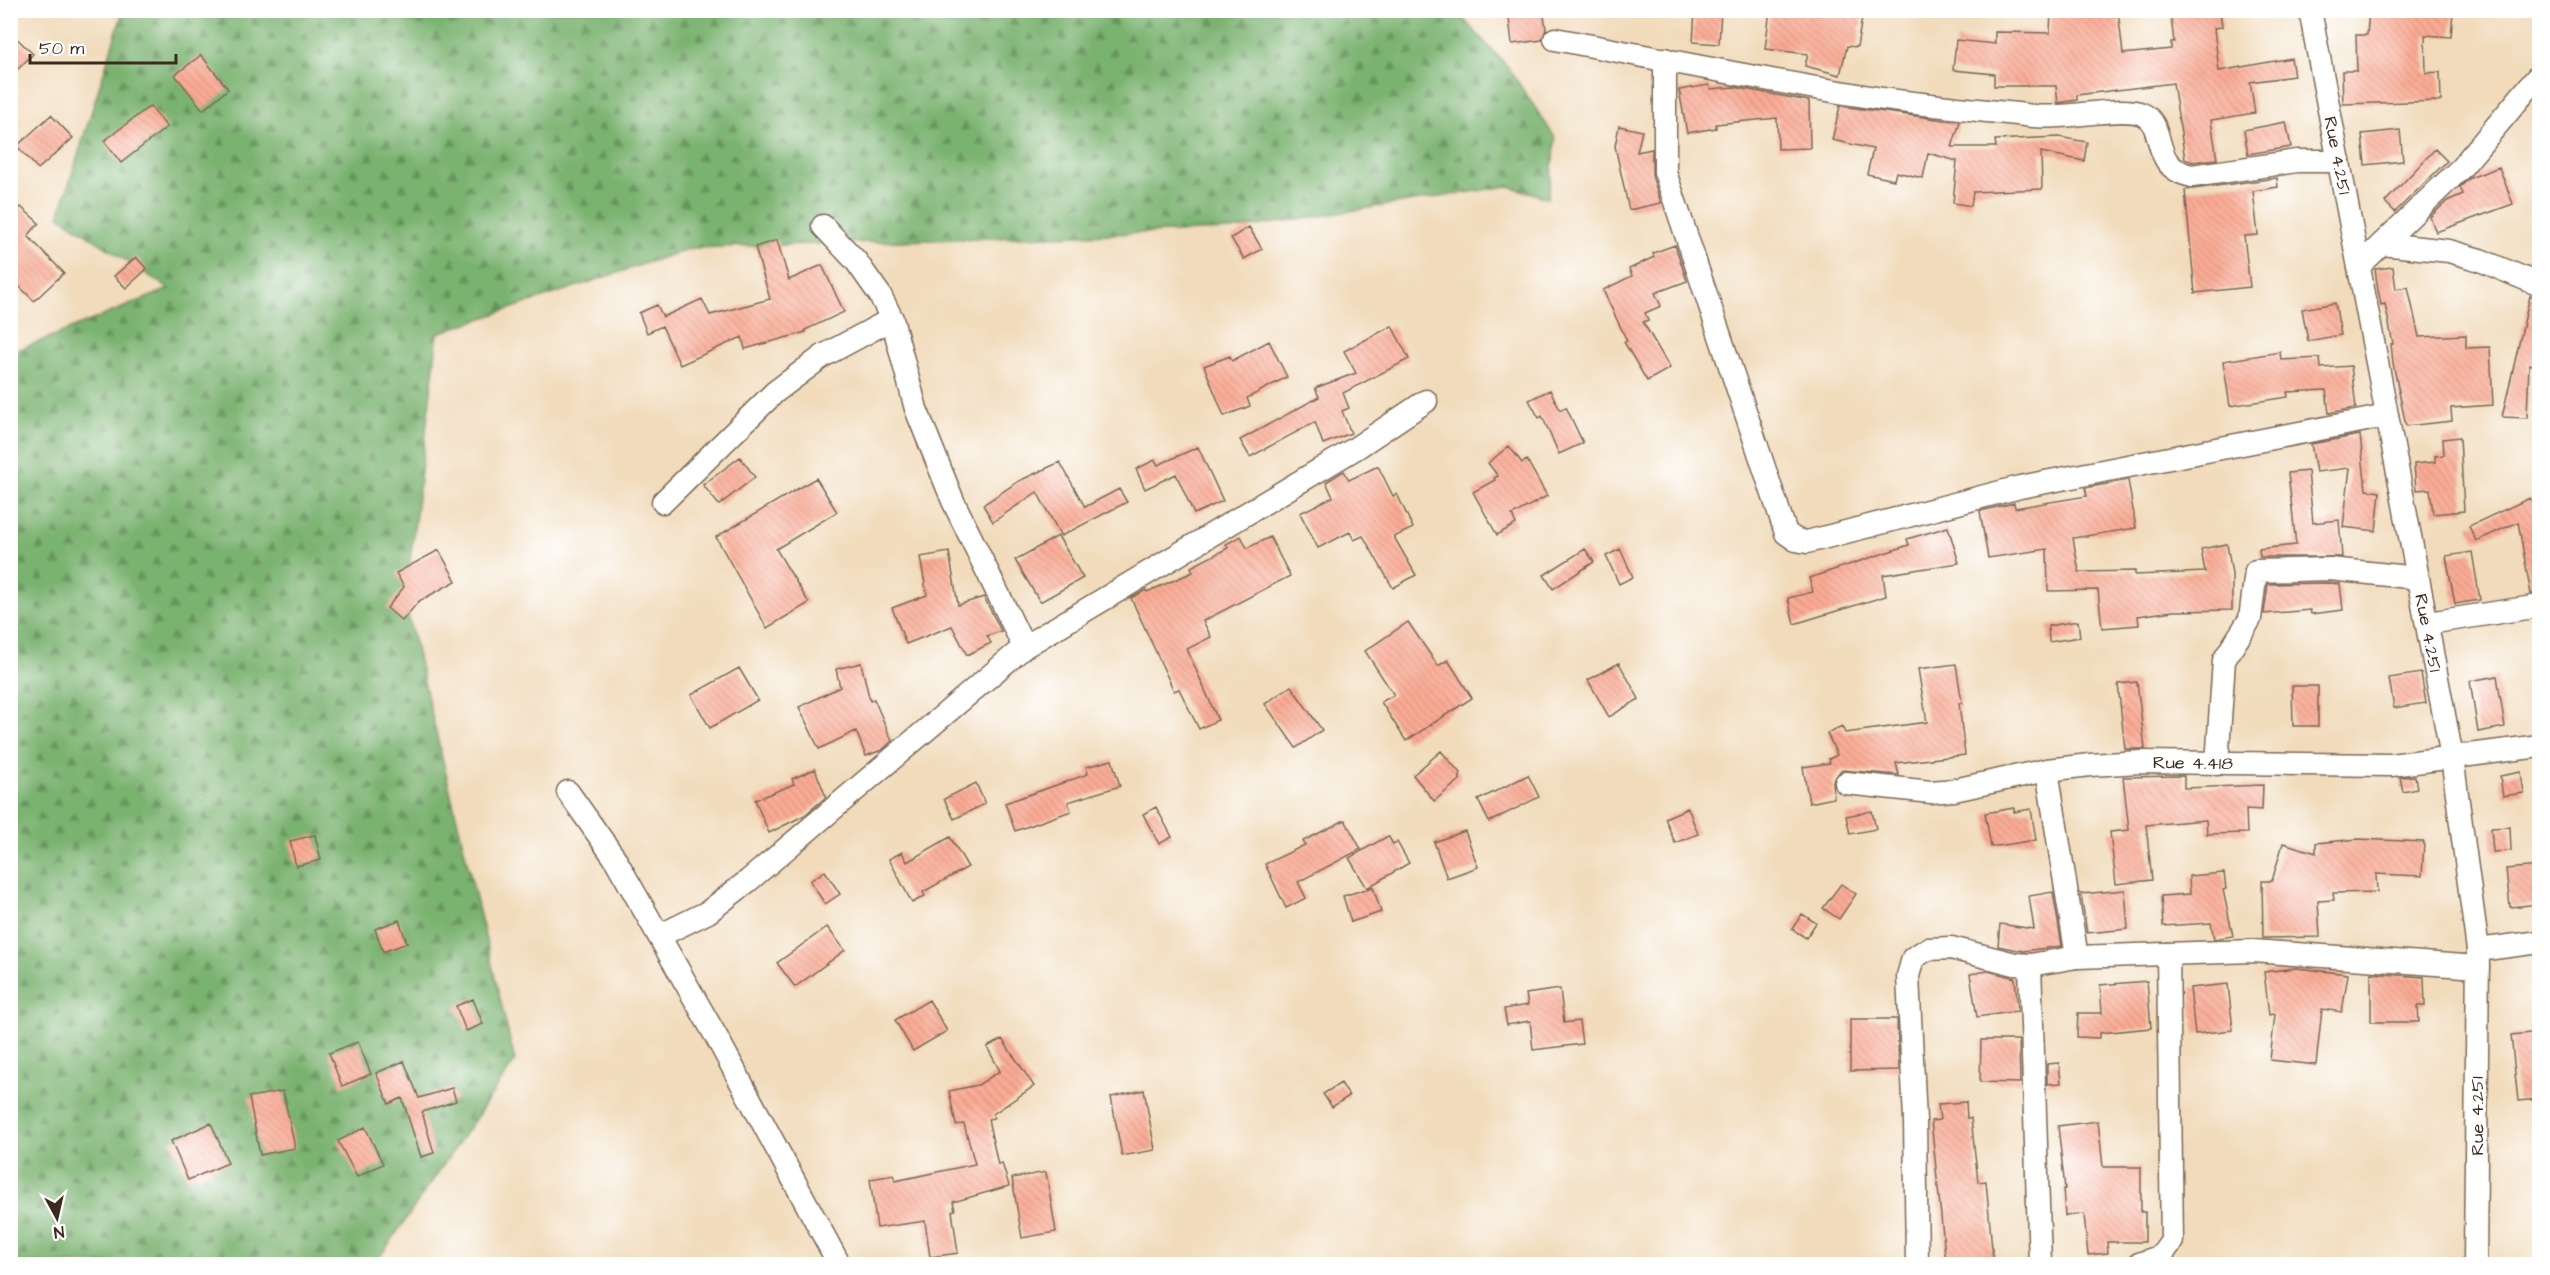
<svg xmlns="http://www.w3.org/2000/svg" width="2550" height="1275" font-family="'Architects Daughter',sans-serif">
  <defs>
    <pattern id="forest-firs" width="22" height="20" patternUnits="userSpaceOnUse" patternTransform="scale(1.5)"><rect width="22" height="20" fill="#7ab270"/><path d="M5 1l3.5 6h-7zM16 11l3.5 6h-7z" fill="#65915b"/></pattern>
    <pattern id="building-back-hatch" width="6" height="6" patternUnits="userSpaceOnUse" patternTransform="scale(1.5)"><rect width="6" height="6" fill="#faab94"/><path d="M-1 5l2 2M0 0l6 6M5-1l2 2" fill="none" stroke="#d7937f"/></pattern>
  </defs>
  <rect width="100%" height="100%" fill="#fff"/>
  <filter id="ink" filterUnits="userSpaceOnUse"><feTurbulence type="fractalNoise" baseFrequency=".0167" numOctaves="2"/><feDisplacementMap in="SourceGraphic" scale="12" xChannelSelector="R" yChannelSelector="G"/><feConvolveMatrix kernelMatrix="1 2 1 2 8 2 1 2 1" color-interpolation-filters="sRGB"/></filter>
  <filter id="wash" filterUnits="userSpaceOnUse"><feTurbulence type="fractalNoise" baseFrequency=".008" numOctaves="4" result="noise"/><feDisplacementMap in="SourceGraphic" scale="24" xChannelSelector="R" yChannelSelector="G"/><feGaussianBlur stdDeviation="1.35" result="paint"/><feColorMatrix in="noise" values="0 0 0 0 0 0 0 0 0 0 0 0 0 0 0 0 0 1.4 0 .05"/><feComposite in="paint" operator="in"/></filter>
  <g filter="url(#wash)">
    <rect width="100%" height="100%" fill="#f1dbbb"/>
    <path fill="url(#forest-firs)" stroke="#5a6e47" stroke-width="1.5" d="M1455 10 1507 66 1556 139 1548 198 1508 186 1231 230 691 248 438 333 405 603 515 1061 375 1264H11V353L169 289 59 216 123 11Z"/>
    <g id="blocks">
      <path fill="url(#building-back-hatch)" d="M1508 10H1543L1546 29 1542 40 1512 44Z
        M1695 10H1721L1719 44 1693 42Z
        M1770 10 1823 15V10L1863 12 1857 47 1847 46 1840 75 1805 66 1808 54 1765 49Z
        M2051 10H2118L2123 54 2171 49V42H2174L2170 10H2220L2222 27 2214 28 2219 71 2291 58 2294 76 2250 82 2255 113 2211 120 2217 159 2193 162 2185 159 2173 83 2077 95V100L2058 103 2056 86H1994V74L1953 70 1956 40 1995 44V32L2050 33Z
        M2369 10H2453L2451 37 2425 35 2426 73 2440 72 2441 101 2343 104 2342 71H2357L2356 35H2367Z
        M10 32 33 54 10 77Z
        M201 55 228 89 203 110 175 75Z
        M1709 85 1710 89 1734 87 1809 101 1810 148 1778 149 1777 118 1716 124V128L1687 133 1679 90Z
        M150 106 167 127 121 163 104 141Z
        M1840 106 1960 122 1952 147H1996L1995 140 2059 137 2087 142 2084 161 2041 152 2042 189 1973 192 1971 206 1953 203 1957 161 1928 153 1923 178 1896 172 1894 180 1867 174 1873 149 1832 140Z
        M51 115 73 138 38 169 17 146Z
        M2286 122 2291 147 2248 154 2244 130Z
        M1619 126 1642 131 1637 152 1652 149V176L1661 203 1629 210 1615 146Z
        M2400 130 2403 161 2365 165 2362 134Z
        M2435 149 2447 161 2395 212 2385 202Z
        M2499 167 2513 204 2436 232 2430 217 2447 201 2463 194 2460 187 2470 178Z
        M2277 178 2278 187 2253 191 2258 235 2244 236 2250 287 2195 293 2185 190Z
        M21 207 39 223 28 236 64 273 34 301 10 277V218Z
        M1249 227 1262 249 1244 259 1231 238Z
        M777 240 789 280 822 265 844 312 805 330 806 332 745 349 742 337 680 365 662 326 647 333 639 313 657 305 663 317 702 299 710 315 770 299 755 247Z
        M1675 245 1687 281 1655 293 1661 306 1645 313 1648 320 1643 322 1670 368 1647 381 1624 342 1627 341 1603 290 1632 276 1629 269 1654 257 1653 253Z
        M136 257 147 269 126 288 114 276Z
        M2393 267 2396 289 2408 287 2419 337 2466 335V348L2490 347 2493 405 2451 408 2452 421 2406 426 2393 363 2391 344H2393L2385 304 2381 305 2378 290 2375 269Z
        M2530 296 2540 298V367L2529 364 2527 418 2502 417Z
        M2335 303 2341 335 2308 341 2302 309Z
        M1392 326 1409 359 1343 393 1349 408 1342 411 1351 433 1323 444 1315 422 1250 457 1240 440 1319 397 1315 388 1356 373 1344 351Z
        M1269 341 1287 377 1247 398 1250 406 1224 416 1204 366 1230 356 1232 361Z
        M2280 352 2281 360 2320 358 2321 368 2351 366 2356 408 2329 413 2326 390 2287 392 2288 397 2230 406 2223 361Z
        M1550 390 1560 410 1566 407 1583 443 1559 454 1542 416 1539 418 1529 400Z
        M2360 435 2366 490 2380 492 2376 531 2343 527 2350 468 2316 472 2311 444Z
        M2460 437 2464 511 2433 514 2430 489 2416 490 2414 464 2435 462V456L2444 455 2443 439Z
        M1509 446 1522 463 1527 460 1547 496 1512 515 1516 524 1497 535 1473 492 1495 480 1494 478 1498 476 1488 463Z
        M1198 447 1223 501 1194 514 1176 474 1145 489 1136 469 1155 460 1158 465Z
        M740 457 755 477 719 505 703 485Z
        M1060 462 1085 507 1119 489 1127 502 1061 536 1037 492 993 522 983 505 1019 481Z
        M1378 466 1393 496 1397 494 1413 528 1394 537 1416 575 1393 588 1363 536 1354 540 1350 532 1318 548 1300 513 1333 497 1326 482 1344 471 1349 480Z
        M2308 471 2313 523 2339 520 2342 557H2260L2259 549 2296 545 2288 473Z
        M816 478 837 512 776 549 809 603 767 628 716 537Z
        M2128 480 2136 528 2073 538 2079 572 2135 571V575L2205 572 2201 549 2227 544 2232 574V610L2173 611 2138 616 2139 625 2102 628 2098 590 2048 591 2047 549 1988 558 1980 511 2014 503 2015 508 2087 496 2085 488Z
        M2530 498 2540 519V593L2531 594 2518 522 2476 541 2469 526Z
        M1948 527 1959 563 1883 575 1886 596 1794 624 1788 598 1813 592 1809 578 1909 545 1907 539Z
        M1058 536 1083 578 1040 602 1015 560Z
        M1241 536 1247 548 1270 537 1290 576 1203 621 1211 637 1187 649 1218 720 1199 729 1179 689 1174 691 1131 598 1146 590 1147 592 1193 572 1191 567 1228 548 1226 544Z
        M1585 549 1594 562 1553 589 1544 575Z
        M1620 549 1633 577 1619 584 1606 556Z
        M439 550 456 581 419 601 402 621 387 608 404 587 396 573Z
        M949 552 958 605 984 597 1001 631 987 636 991 643 967 655 952 626 906 644 892 608 927 595 920 557Z
        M2472 552 2480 600 2455 604 2446 556Z
        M2330 583 2340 584 2343 610 2311 614 2310 610 2264 614 2268 584Z
        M2078 621 2080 637 2049 642 2048 626Z
        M1408 622 1438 666 1448 660 1472 698 1406 741 1381 702 1394 695 1365 651Z
        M861 663 870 701 874 699 892 741 882 750 866 756 856 731 819 749 799 707 840 687 836 669Z
        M1619 663 1639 699 1609 717 1588 680Z
        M1956 664 1962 703H1959L1965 755 1896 763 1899 775 1841 770 1833 781 1834 798 1809 803 1803 767 1830 763 1829 759 1837 755 1827 733 1842 726 1845 733 1927 722 1918 669Z
        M739 668 758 700 710 728 691 695Z
        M2421 673 2426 703 2394 708 2389 678Z
        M2497 676 2505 727 2478 732 2470 681Z
        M2137 682 2145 749H2125L2118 684Z
        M1291 686 1322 730 1296 748 1265 704Z
        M2292 686H2318V726H2293Z
        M1441 751 1460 773V780L1434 801 1413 775Z
        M1112 760 1120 786 1068 802 1071 811 1015 831 1005 803 1088 774 1086 767Z
        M815 769 826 797 805 815 769 833 755 800 794 784 792 779Z
        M2521 772 2524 793 2503 796 2500 776Z
        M1528 775 1539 797 1489 822 1478 800Z
        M2184 776V788L2263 785 2262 810 2246 809 2247 833 2207 834 2206 820 2146 825 2152 880 2116 884 2110 832 2129 830 2123 777Z
        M2415 776 2417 789 2403 792 2400 777Z
        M976 783 985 804 954 819 944 799Z
        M1156 807 1172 837 1159 844 1143 814Z
        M1688 808 1698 834 1675 843 1665 818Z
        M2014 808V812L2031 809 2036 840 1991 847 1985 813Z
        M1872 811 1876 829 1850 834 1846 816Z
        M1345 820 1361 849 1298 882 1306 898 1286 908 1265 864 1305 845 1303 841Z
        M2510 827 2511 851 2493 852 2491 828Z
        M1465 831 1478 867 1447 878 1434 842Z
        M315 835 321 860 296 866 290 841Z
        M1388 836 1393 844 1397 842 1409 863 1367 888 1349 858Z
        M950 837 968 867 923 892 925 896 912 903 889 859 902 852 907 862Z
        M2359 839 2424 842 2422 876 2376 874 2377 892 2333 893 2334 900 2318 901 2320 937 2263 938 2262 881H2272L2283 843 2316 853V843Z
        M2540 866V904L2510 907 2506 869Z
        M825 871 840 894 825 904 810 881Z
        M2224 873 2226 889 2223 890 2233 936 2214 939 2211 923 2163 926 2161 896 2190 894 2189 876Z
        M1841 884 1856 894 1839 919 1823 908Z
        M1373 887 1381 912 1351 922 1343 896Z
        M2125 890 2128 929 2087 933 2081 894Z
        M2053 892 2062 946 2023 951 1998 946 2000 924 2034 929 2029 896Z
        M1802 914 1816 923 1806 938 1792 929Z
        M399 920 407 943 383 952 375 929Z
        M827 927 845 950 795 987 777 963Z
        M2296 968 2348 974 2342 1012 2322 1009 2316 1065 2270 1060 2275 1014 2269 1015 2264 972Z
        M1988 971 2015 978 2018 1011 1977 1017 1970 974Z
        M2371 973 2424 977 2425 1006H2418L2419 1022H2371Z
        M2147 981 2151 1028 2100 1033V1038L2077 1037 2078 1013H2102L2100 985Z
        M2228 984 2233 1030 2195 1034 2190 988Z
        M1560 989 1564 1023 1579 1021 1582 1044 1533 1050 1530 1021 1507 1025 1504 1009 1528 1005 1526 994Z
        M473 999 483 1024 466 1031 456 1006Z
        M929 1000 947 1031 913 1051 895 1020Z
        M1850 1019H1897L1899 1070 1850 1071Z
        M2540 1032V1099L2518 1101 2511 1035Z
        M1002 1039 1034 1086 993 1114 994 1118 988 1119 998 1165 1002 1163 1009 1186 953 1202 955 1210 952 1211 958 1253 930 1257 925 1221 877 1228 870 1179 894 1175 895 1181 975 1164 964 1124 956 1125 949 1091 978 1085 1000 1071 987 1047Z
        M1981 1040H2019L2020 1083 1980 1082Z
        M358 1042 371 1074 342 1086 329 1053Z
        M404 1061 419 1098 452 1088 456 1101 422 1112 434 1153 421 1157 402 1098 389 1104 376 1073Z
        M2059 1063 2061 1083 2047 1084V1064Z
        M1341 1083 1349 1096 1332 1107 1323 1094Z
        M1144 1090 1155 1150 1122 1156 1111 1097Z
        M283 1091 295 1148 260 1155 249 1097Z
        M1966 1102 1967 1118H1971L1978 1182 1986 1181 1993 1260 1946 1264 1931 1121 1940 1120 1938 1104Z
        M2098 1121 2103 1167H2141V1212H2145V1242H2107L2108 1253 2088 1255 2084 1214 2065 1216 2063 1189H2065L2058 1126Z
        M211 1123 228 1163 188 1180 171 1141Z
        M365 1127 383 1164 357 1177 338 1141Z
        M1046 1172 1056 1232 1022 1238 1012 1178Z"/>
    </g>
  </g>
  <g filter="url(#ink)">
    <use href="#blocks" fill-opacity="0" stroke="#7b6855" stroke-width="1.5"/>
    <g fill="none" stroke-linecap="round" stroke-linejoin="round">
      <g stroke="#7b6855" stroke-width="25">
        <g id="minor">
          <path id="s1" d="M2310 10 2452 757 2478 950 2475 1264"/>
          <path d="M1555 39C1656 58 1757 79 1858 95 1916 105 1975 109 2034 116 2060 120 2122 105 2142 114 2168 125 2148 167 2192 176L2297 161H2339"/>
          <path d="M1665 59V172L1786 533 1796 540 1807 542 2020 487 2387 416"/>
          <path d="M823 226 856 261 880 295 892 319 916 409 953 501 1024 647"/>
          <path d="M2382 244 2449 251 2480 260 2540 285"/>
          <path d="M2359 266 2461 168 2540 74"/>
          <path d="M663 502 775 392 823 356 892 319"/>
          <path d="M2428 623 2540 606"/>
          <path d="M2217 764 2224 660 2250 619 2256 571 2330 569 2418 578"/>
          <path d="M2047 770 2077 957"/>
          <path id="s2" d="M1846 783 1931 792 1954 790 2047 770 2090 765 2140 762 2391 765 2540 746"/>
          <path d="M568 792 614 857 717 1038 839 1264"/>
          <path d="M659 936 708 912 748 881 1024 647 1356 448 1426 401"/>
          <path d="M2478 950 2540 942"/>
          <path d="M2030 965 2040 1264"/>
          <path d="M1917 1264 1915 1120 1908 976 1913 958 1928 949 1951 948 2015 964 2030 965 2077 957 2253 951 2478 967"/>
          <path d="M2139 1264 2161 1256 2172 1241 2168 954"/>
        </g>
      </g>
      <use href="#minor" stroke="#fff" stroke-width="22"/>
    </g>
  </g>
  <g text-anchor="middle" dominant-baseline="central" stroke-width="6" stroke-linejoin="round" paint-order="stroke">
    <g font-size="18" fill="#3b2a1e" stroke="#fff">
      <text stroke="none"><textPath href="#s1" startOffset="148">Rue 4.251</textPath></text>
      <text stroke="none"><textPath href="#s1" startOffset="634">Rue 4.251</textPath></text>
      <text stroke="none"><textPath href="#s2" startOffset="350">Rue 4.418</textPath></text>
      <text transform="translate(2477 1116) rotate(-90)">Rue 4.251</text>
    </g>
  </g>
  <rect width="2550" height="1275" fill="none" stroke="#fff" stroke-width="36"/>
  <g transform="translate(57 1218) rotate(172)" stroke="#ffffff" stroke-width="4.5" paint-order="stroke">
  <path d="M0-4.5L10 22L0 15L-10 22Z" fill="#3b2a1e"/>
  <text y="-9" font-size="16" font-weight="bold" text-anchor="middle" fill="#3b2a1e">N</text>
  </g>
  <path d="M30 54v9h146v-9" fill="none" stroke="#3b2a1e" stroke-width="3"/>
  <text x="39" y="54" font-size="18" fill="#3b2a1e" stroke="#ffffff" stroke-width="4.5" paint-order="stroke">50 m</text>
</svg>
